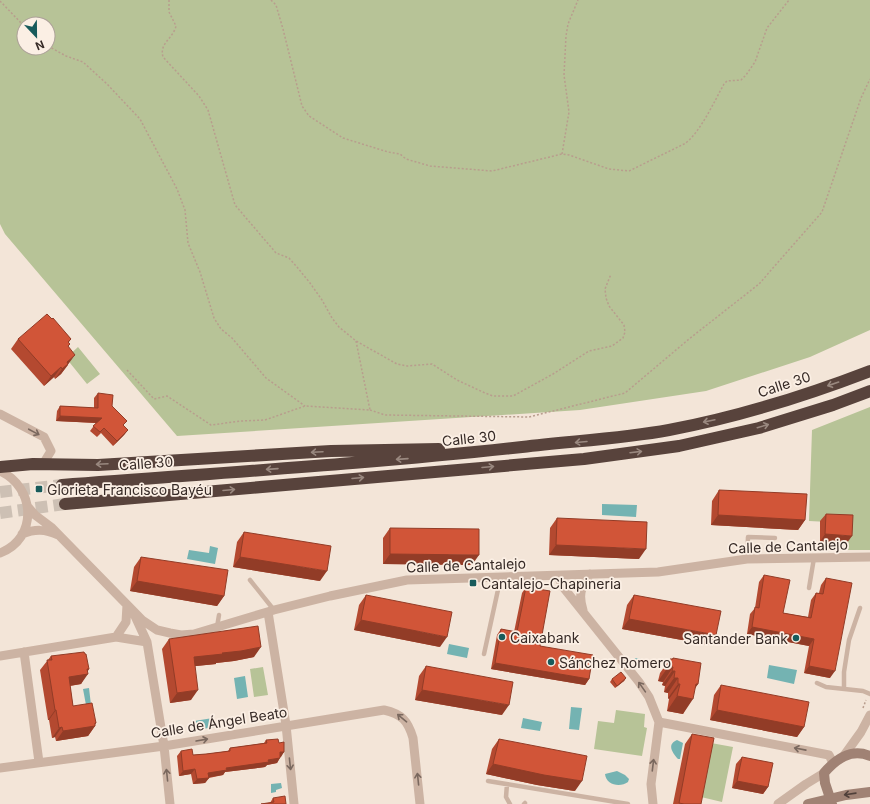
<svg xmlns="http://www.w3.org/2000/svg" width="870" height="804" font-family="Inter,sans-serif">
  <rect width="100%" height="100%" fill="#f3e5d8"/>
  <path fill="#b7c397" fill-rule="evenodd" d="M0 0H870V330L810 357 706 391 580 410 177 436 5 234 0 224ZM24 24H48V48H24Z
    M78 347 100 374 87 384 66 358Z
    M870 407V550H847L848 523 809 521 812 430Z
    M263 667 268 695 254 697 250 669Z
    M616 710 645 714 644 727 647 728 642 756 594 749 598 721 614 723Z
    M711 743 733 747 722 802 701 797Z"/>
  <path fill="#74b3b2" d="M602 504 637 505 636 517 602 515Z
    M210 546 218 548 215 564 187 559 189 550 209 553Z
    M449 644 469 648 467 658 447 654Z
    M635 658 653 661 651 668 638 666 634 661Z
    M769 665 797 670 794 684 767 678Z
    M245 676 248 697 237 699 234 678Z
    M89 688 91 705H86L83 689Z
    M571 707 582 708 579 730 569 729Z
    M213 718 215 727 196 730 194 721Z
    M523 718 542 722 540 731 521 728Z
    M677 740 683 743 680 759H678C673 753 666 745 677 740Z
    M617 771 625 775 629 779 628 782C620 788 606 785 605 774Z
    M281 783 282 788 276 790V792L271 793V784Z"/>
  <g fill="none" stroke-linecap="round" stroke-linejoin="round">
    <path stroke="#cdc0b4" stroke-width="12" stroke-dasharray="12 6" stroke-linecap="butt" d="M0 492 62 485
      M0 513 65 504"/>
    <path stroke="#b89d8d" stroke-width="1.5" stroke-dasharray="2 2" stroke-linecap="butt" d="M169 0V12L176 26C173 39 159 43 163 57L199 96 208 110 235 205 276 253 289 258 297 267 310 283 322 300 332 318 339 327 356 341 397 364 407 366 432 364 457 380 485 393 493 396H513L553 374 589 351 612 346 623 338 625 332 624 325 609 306 606 298 605 289 611 274
      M271 0 276 5 283 29 302 106 309 116 343 138 388 152 400 154 406 159 430 166 492 171 562 154 569 155 609 169 629 171 684 144C699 135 715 100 724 84L727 81 741 80 746 75 755 62 767 28 789 0
      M0 1 24 26
      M48 46 66 56 83 62 107 84 140 119 177 189 185 210 188 243 200 272 214 318 221 329 232 338 266 378 305 406
      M562 154 569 112 564 75 566 36 568 24 578 0
      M127 370 154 399 167 396 211 425 241 421 265 420 305 406 370 410 356 341
      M370 410 385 415 529 417 625 393 689 339 759 284 822 212 861 98 870 79
      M863 708 866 700"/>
    <path stroke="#ccb3a3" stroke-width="4.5" d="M747 559 748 537 775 538
      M250 580 274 610
      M809 588 814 558
      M217 627 219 615
      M484 654 501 576
      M817 683 826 687 863 691 870 694
      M844 689V672L849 640 860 608
      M488 781 628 804
      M507 784 506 797 510 804
      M524 804 525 803"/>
    <path stroke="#ccb3a3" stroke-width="9" d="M0 414 44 437 51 451 43 464
      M0 471C36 487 38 539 0 553
      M28 507 35 515 51 527 142 620 157 630 170 633 181 635 194 634 274 610 330 596 407 580 658 572 747 559 870 557
      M22 534C35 529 45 529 58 535
      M558 576 563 587 639 682 649 697 659 722 651 784 653 804
      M583 610C578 594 581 588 590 574
      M268 612 286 725 294 804
      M135 616 147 642 164 746 170 804
      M116 637 126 622 127 605
      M24 652 39 762
      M0 656 116 637 147 642
      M659 722 829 755 833 763
      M843 757 861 732 870 715
      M0 768 164 746 384 710C402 714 408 721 413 738L420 804
      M778 804 806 784 824 773"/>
    <path stroke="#a08274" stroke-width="10" d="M808 804 846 795 870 792
      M832 804 825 783 824 773C836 759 851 748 870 756"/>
    <path stroke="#58433c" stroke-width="12" d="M0 467 33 464 98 465 331 451 439 449
      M62 485C215 473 369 464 522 447 571 441 620 439 669 430 738 417 805 396 870 371
      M65 504 584 459 679 446 759 428 833 405 870 391"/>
  </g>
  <path fill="#b44930" d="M52 319 71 339 69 342 68 346V365L61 374 55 379 54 377 44 386 11 349 18 339Z
    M98 393 112 406 124 426 128 430 124 435 113 446 101 433 97 437 90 431 96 423 56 421 57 411 60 406 94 408V398Z
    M719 490 805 520 798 530 711 525 712 501Z
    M826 514 847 543 820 542V521Z
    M557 518 639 559 549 555 550 528Z
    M390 528 472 565 383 564V538Z
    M244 532 320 581 233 567 237 542Z
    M141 557 224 596 217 606 130 591 134 567Z
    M764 575 783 613 808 617 811 600 816 593H819L821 585 826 578 830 678 804 673 809 646 747 634 750 614 755 608 759 582Z
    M526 587 540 646 589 679 585 685 491 669 497 635 501 629 514 632 522 593Z
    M366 595 440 647 354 630 359 605Z
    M634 595 709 645 622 629 627 605Z
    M169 639 254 657 234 661 216 663V664L195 666 191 700 170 703 162 649Z
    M51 656 89 669 81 684 70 686 73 706 96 723 95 724V726L88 736 56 741 55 737 52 738 49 720H48L40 670Z
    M673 658 698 684 695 688 683 714 667 711 669 699 668 698V693L664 692 665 686 662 685 663 682 658 681 660 673 670 659H672Z
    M426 666 502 715 415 700 419 676Z
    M626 678 624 681 615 688 610 682 612 679Z
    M721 685 804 727 797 737 710 720 714 695Z
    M692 734 701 804H673L685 744Z
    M499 739 575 791 537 785 486 774 492 749Z
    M266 740 279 743 284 752 280 757 277 763 267 765 265 767 225 772 223 775 209 778 205 783 193 784 191 774 179 776 177 756 181 751 193 755 206 754 228 751 230 748 264 743Z
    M742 757 768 787 763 794 732 788 736 764Z
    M273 798 286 804 270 803Z"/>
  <path fill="#923c27" d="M75 355 61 374 55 379 67 362Z
    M61 367 54 377 44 386 51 376Z
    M60 416 102 418 98 423 56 421Z
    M128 430 124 435 113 446 117 441Z
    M718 515 805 520 798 530 711 525Z
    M825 534 852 536 847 543 820 542Z
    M556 545 646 549 639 559 549 555Z
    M390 554 479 555 472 565 383 564Z
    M240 557 327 571 320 581 233 567Z
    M137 581 224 596 217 606 130 591Z
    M629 619 716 635 709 645 622 629Z
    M361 620 447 637 440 647 354 630Z
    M752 627 814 639 809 646 747 634Z
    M261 647 254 657 234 661 216 663V664L187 667 194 657Z
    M495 663 589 679 585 685 491 669Z
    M669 666 673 667 663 682 658 681Z
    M809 666 835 671 830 678 804 673Z
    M87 669H89L85 674H88L81 684 62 687 69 677Z
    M672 671H675L665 686 662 685Z
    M626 678 624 681 615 688 617 686Z
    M674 678H678L668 693 664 692Z
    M678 684H680L669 699 668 698Z
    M696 684H698L688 698 693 699 683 714 667 711 677 696Z
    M198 690 191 700 170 703 177 693Z
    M422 690 509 705 502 715 415 700Z
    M55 710H56L49 720H48Z
    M717 710 804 727 797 737 710 720Z
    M96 723 94 726H95L88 736 56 741 63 731Z
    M62 727 55 737 52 738 59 728Z
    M280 752H284L281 757H276Z
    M280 758 277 763 267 765 265 767 225 772 223 775 204 778 208 773 226 768Z
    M493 764 582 781 575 791 537 785 486 774Z
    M195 769 191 774 179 776 183 771Z
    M209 778 205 783 193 784 197 779Z
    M737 781 768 787 763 794 732 788Z"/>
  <path fill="#d15538" stroke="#923c27" d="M47 314 52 319 53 318 71 339 68 342 70 344 68 346 75 355 67 362 68 364 62 369 61 367 51 376 18 339Z
    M98 393 113 395 112 406 127 421 123 425 128 430 117 441 104 428 100 432 93 426 102 418 60 416V406L98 408Z
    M719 490 807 494 805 520 718 515Z
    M826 514 853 515 852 536 825 534Z
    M557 518 647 522 646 549 556 545Z
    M390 528 479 529V555L390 554Z
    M244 532 331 546 327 571 240 557Z
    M141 557 228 570 224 596 137 581Z
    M764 575 790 580 783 613 811 618 816 593 823 594 826 578 852 583 835 671 809 666 814 639 752 627 755 607 759 608Z
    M526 587 550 591 540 646 593 655 589 679 495 663 501 629 517 632Z
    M366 595 452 612 447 637 361 620Z
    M634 595 721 611 716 635 629 619Z
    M258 626 261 647 241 651 222 653 223 654 194 657 198 690 177 693 169 639Z
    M84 652 85 654H86L89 669H87L88 674 69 677 73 706 92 703 96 723H95V726L63 731 62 727 59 728 56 710H55L47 660H52L51 656Z
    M673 658 701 663 698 684H696L693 699 677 696 680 684H678V678H674L675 671H672L673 667 669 666 670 659H673Z
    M426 666 513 682 509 705 422 690Z
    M621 672 626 678 617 686 612 679Z
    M721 685 809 702 804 727 717 710Z
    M692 734 714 738 701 804H684L679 803Z
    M278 739 279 743 284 742V752H280V758L268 760 269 762 226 768 227 770 208 773 209 778 197 779 195 769 183 771 181 751 192 749 193 755 206 754 230 751V748L267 743 266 740Z
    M499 739 587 756 582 781 544 775 493 764Z
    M742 757 773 763 768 787 737 781Z
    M285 796 286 804H261L274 802 273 798Z"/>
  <defs><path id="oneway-shaft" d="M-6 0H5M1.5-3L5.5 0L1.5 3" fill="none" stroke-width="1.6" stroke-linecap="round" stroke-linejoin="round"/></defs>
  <g stroke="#99887f">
    <use href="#oneway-shaft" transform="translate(833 384) rotate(161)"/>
    <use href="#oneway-shaft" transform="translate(709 421) rotate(168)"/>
    <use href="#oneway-shaft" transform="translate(763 426) rotate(-16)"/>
    <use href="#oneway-shaft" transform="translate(581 442) rotate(175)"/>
    <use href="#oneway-shaft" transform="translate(317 452) rotate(177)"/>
    <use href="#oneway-shaft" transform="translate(636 452) rotate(-7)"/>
    <use href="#oneway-shaft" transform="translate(402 459) rotate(176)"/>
    <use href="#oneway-shaft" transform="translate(102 464) rotate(177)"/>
    <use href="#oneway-shaft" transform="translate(488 467) rotate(-5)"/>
    <use href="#oneway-shaft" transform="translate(272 469) rotate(176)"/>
    <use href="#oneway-shaft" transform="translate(358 478) rotate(-5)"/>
    <use href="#oneway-shaft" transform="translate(229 490) rotate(-5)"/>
  </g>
  <g stroke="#7a685e">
    <use href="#oneway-shaft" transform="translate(34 432) rotate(28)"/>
    <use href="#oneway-shaft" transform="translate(642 687) rotate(-125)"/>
    <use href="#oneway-shaft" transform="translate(402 718) rotate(-140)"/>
    <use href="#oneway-shaft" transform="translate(202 740) rotate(-10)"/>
    <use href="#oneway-shaft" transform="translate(800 749) rotate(-169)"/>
    <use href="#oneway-shaft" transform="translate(290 764) rotate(84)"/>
    <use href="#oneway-shaft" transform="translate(653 765) rotate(-83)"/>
    <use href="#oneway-shaft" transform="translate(167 775) rotate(-96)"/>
    <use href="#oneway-shaft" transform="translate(418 779) rotate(-96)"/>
  </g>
  <use stroke="#50403a" href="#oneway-shaft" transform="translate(850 794) rotate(172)"/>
  <g fill="#185b5b" stroke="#fbefe4" stroke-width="1.5">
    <rect x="35" y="485" width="8" height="8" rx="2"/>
    <rect x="469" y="579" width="8" height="8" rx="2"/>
    <circle cx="502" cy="637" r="4"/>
    <circle cx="796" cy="638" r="4"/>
    <circle cx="551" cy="662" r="4"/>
  </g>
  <g text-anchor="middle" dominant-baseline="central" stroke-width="3.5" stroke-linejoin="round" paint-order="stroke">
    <g font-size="14" fill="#362a26" stroke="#fbefe4">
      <text transform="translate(784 384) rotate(-18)">Calle 30</text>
      <text transform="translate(469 438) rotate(-6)">Calle 30</text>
      <text transform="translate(146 463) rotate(-4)">Calle 30</text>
      <text transform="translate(788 546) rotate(-2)">Calle de Cantalejo</text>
      <text transform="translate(466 565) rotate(-2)">Calle de Cantalejo</text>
      <text transform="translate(219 722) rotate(-9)">Calle de Ángel Beato</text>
    </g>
    <g font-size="14" fill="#362a26" stroke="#fbefe4" text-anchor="start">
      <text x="47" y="489">Glorieta Francisco Bayéu</text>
      <text x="481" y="583">Cantalejo-Chapineria</text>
      <text x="510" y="637">Caixabank</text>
      <text x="788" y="638" text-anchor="end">Santander Bank</text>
      <text x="559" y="662">Sánchez Romero</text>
    </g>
  </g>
  <g transform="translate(36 36) rotate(158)"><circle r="19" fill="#fbefe4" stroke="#aca098"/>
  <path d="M0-3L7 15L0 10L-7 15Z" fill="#185b5b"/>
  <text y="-6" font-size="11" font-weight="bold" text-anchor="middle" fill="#362a26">N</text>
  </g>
</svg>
